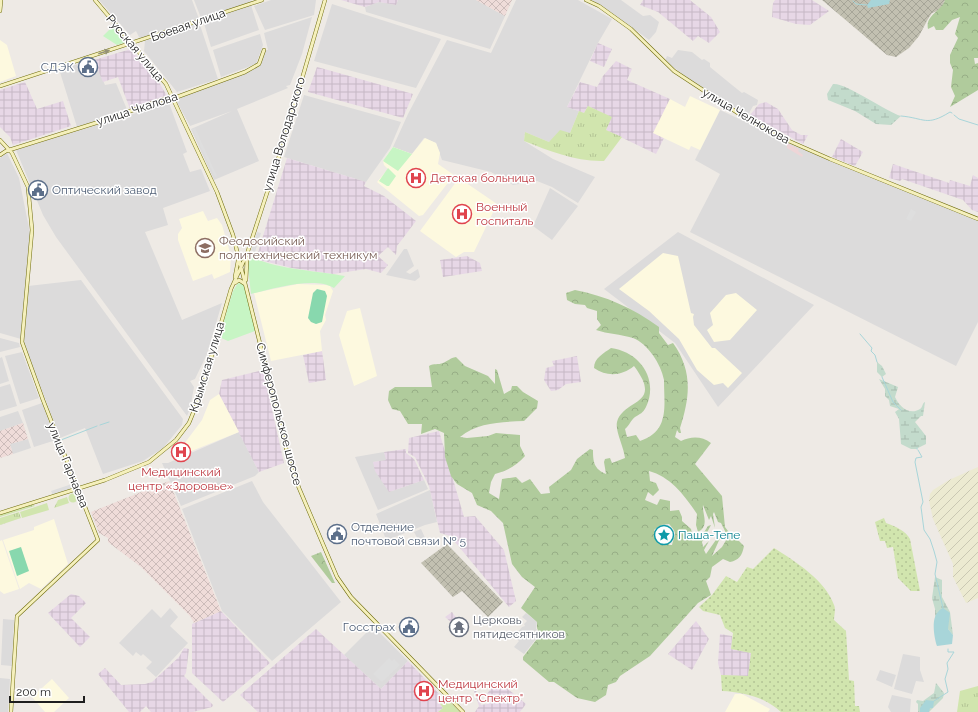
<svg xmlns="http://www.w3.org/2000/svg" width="978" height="712" font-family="Raleway,sans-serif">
  <defs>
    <pattern id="industrial-grid" width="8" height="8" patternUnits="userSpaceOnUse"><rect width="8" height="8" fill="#e7d7e6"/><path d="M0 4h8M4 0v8" fill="none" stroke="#c6b8c5"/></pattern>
    <pattern id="military-cross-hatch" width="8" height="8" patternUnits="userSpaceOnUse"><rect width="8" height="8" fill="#efdcd9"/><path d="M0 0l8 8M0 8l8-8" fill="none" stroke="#ccbcba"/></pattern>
    <pattern id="construction-cross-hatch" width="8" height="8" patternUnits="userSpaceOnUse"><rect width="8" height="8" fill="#c2c0b1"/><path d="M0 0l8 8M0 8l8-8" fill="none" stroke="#a6a598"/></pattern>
    <pattern id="farmland-furrows" width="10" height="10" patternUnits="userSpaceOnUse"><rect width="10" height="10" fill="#ecead1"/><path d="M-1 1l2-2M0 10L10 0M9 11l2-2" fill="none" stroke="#cac8b3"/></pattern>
    <pattern id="grass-tufts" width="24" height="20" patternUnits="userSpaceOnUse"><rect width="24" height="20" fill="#d1e5ae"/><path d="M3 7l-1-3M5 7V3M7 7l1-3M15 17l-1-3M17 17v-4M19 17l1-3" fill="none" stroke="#b3c495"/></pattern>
    <pattern id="forest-crowns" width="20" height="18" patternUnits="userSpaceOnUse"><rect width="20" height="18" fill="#b0cb9c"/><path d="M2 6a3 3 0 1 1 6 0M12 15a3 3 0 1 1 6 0" fill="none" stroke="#97ae86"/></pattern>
    <pattern id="wetland-marsh" width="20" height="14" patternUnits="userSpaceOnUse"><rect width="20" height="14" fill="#c3dbcc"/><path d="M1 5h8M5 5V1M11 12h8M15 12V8" fill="none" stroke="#a7bcaf"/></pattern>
    <pattern id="garden-dots" width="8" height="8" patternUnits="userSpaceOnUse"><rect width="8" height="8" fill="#d1e5ae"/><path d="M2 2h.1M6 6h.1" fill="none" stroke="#b3c495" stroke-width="1.8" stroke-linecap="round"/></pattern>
  </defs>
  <rect width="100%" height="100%" fill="#eeeae5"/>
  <path fill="#dcdbdb" d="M99 0H192L199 19 140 39 136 31 130 35Z
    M194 0H250L251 2 201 18Z
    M271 0H316L314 15 265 30 254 6Z
    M398 0H476L505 16 490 49 366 12 365 7 379 2 396 5Z
    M516 0H578L612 19 598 43 567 107 579 111 570 133 549 142 525 132 524 141 553 159 595 177 578 203 552 187 537 181 513 185 491 172 442 160 436 143 424 138 412 154 393 147 408 114 447 40 491 53Z
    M591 0H621L643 16 650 15 659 22 656 32 649 40 608 10Z
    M332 4 441 39 416 88 314 61Z
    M251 5 259 30 211 47 203 20Z
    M312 17 302 54 290 85 286 86 288 88 237 109 259 161 214 180 191 129 232 111 190 126 176 100 177 97 245 72 259 64 264 50H268L264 33Z
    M199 22 218 79 177 92 144 51 145 41Z
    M260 34 263 45 256 64 221 77 213 50Z
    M678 50 692 52 702 60 704 59 710 63V67L732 85 742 93 744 92 758 100 757 105 753 106 748 115 700 87 665 61 667 56 672 58Z
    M94 60 105 85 116 83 128 112 77 127 59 69Z
    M304 95 401 122 390 148 366 182 284 157Z
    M169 103 187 152 183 154 190 172 201 169 210 191 163 208 168 225 145 232 182 320 222 303 207 354 195 379 190 381 194 387 190 409 187 416 56 237 43 215 16 150Z
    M720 110 825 159 978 219V322L956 366 690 232 720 174 695 160Z
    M7 153 19 178 30 233 21 339 0 333V158Z
    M550 188 578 206 552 240 533 226Z
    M678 232 814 305 718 407 675 343 604 289Z
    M404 249H407L414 266 406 272 410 274 418 269 420 277 415 281 386 275Z
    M81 280 183 419 182 425 163 448 143 461 103 474 85 428 60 438 24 343 28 286Z
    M0 338 19 343 20 347 0 352Z
    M22 352 39 398 20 404 5 356Z
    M2 357 9 381 0 384V358Z
    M10 384 17 406 0 411V387Z
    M42 403 56 440 34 447 22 410Z
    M18 411 23 423 0 431V417Z
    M239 432 259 472 255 476 181 506 162 463H168Z
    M28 439 31 448 13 454 10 444Z
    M384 452 387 460 373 462 389 492 424 480 428 489 378 510 355 457Z
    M252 481 263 502 341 602 272 661 222 611 182 509Z
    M430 490 437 522 425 525 390 539 385 537 376 514Z
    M421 529 426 540 420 543 414 532Z
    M170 608 178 617 170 626 188 643 156 677 146 668 152 662 143 654 141 656 136 652 133 656 119 643 152 609 161 618Z
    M526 613 537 622 536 629 541 633 524 654 514 647 519 641 514 637 522 627 525 626 524 624 527 621 522 617Z
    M3 619 14 620 12 666 1 665Z
    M373 626 408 661 381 689 344 655Z
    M903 654 920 657V670L924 682 916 681 912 694 894 689Z
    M880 670 896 675 892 687 876 680Z
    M0 678 10 679 8 712H0Z
    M892 695 911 699 910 712H891L888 707Z"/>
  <path fill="#eed5d7" d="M787 143 799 149 798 151 803 155 802 157 787 148Z"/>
  <path fill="url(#industrial-grid)" d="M341 0H398L396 5 379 2 365 7Z
    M643 0H690L711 17 720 32 709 43 698 36 693 41 658 12 640 5Z
    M775 0H812L829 11 810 25 796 24 772 17 773 3Z
    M598 43 612 49 604 67 590 61Z
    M131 49 160 84 167 96 130 109 118 77 103 82 94 60Z
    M616 61 632 69 627 80 670 99 654 133 664 138 656 154 606 130 611 117 588 106 584 113 567 107 580 82 597 87 603 76Z
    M317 67 328 70 413 94 403 118 308 92Z
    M25 82 37 109 63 101 71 126 13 145 10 137 0 127V90Z
    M766 102 778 109 792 130 801 135H808L803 144 750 115 759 104Z
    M841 139 863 152 855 166 832 157Z
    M287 158 366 182 364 186 384 196 416 221 397 246 396 255 388 247 378 256 388 265 381 273 366 269 333 274 292 268 256 259Z
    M893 164 949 183 950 180 970 186 973 175 978 178V212L972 210 963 200 902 179 900 181 889 178Z
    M467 256 480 263 482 271 443 277 440 260Z
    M322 351 326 380 309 383 303 355Z
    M577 356 581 382 566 384 558 390 551 391 544 380 546 368 554 366 552 361Z
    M263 370 284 463 259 472 219 394 222 380Z
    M439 431 464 517 475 516 504 550 516 601 509 607 450 536 440 533 429 486 415 457 408 453 409 438Z
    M406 449V453L414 459 424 480 389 492 375 471 373 462 386 460 384 452Z
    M71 594 79 596 86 603 71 618 90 637 80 647 48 613Z
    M221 611 270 663 223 702 192 673V624Z
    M452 612 462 626 459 629 445 617Z
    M696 621 709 639 692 670 668 654Z
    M316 629 381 689 408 661 443 698 439 702 443 708 438 712H258L240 695Z
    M720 634 732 636 731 649 752 653 748 676 721 675 718 663Z
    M184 648 189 649 186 673 184 676 213 705 212 707 193 712H151L146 706 140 712H129L98 674 105 668 121 685 145 684 152 682 179 657Z
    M497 680 526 704 520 712H475L479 706 474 691 476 690 481 705 487 704 489 700 487 694Z"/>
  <path fill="#fdf9df" d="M0 40 7 45 16 76 0 82Z
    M690 96 720 110 700 150 691 146 689 150 653 133 670 99 685 107Z
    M425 138 436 143 440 153 438 164 454 175 423 215 419 216 377 182 388 169 384 165 383 161 393 147 412 154Z
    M459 178 497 204 474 252H464L456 257 420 231Z
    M203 211 208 221 217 218 222 225 231 256 230 272 214 279 212 274 193 281 178 240V234L182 228 179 219Z
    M663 253 678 256 691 313 694 314 693 317 694 325 712 348H715L742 373 728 388 723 383 714 385 697 370 679 339 649 311 619 289Z
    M298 284 326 285 330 286 333 291 325 315 326 320 320 331 322 351 271 361 254 293Z
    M736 293 757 310 730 340 714 342 707 330 713 325 710 313 726 295Z
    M360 308 377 376 354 386 339 335 347 311Z
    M219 394 239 432 189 452 184 444 202 420 210 400Z
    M54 519 68 564 41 589 29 583 20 589 3 540 34 530V527Z
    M2 540 19 589 4 594 0 591V541Z
    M52 679 69 698 54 712H45L32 697Z
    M735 694H742L770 709 768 712H725Z"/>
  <path fill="url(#military-cross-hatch)" d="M476 0H512L505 16Z
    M23 423 28 439 10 444 13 454 0 458V431Z
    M169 481 221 611 194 623 190 616 141 567 108 542V538L99 533 91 512Z"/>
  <path fill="url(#construction-cross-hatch)" d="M822 0H945L940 10 932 13 928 19 919 36 909 48 896 57 887 55Z
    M447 544 503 602 488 617 462 591 453 597 421 563Z"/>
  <path fill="url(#farmland-furrows)" d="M978 467V598L966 603 953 577V564L933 519 929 501 930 494 933 490 949 480Z"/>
  <path fill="url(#grass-tufts)" d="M588 106 612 117 606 130 622 137 604 161C577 162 549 151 524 141L525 132 549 142 560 130 570 133 579 111 584 113Z
    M68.5 498a4.5 4.5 0 1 1 9 0a4.5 4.5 0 1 1-9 0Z
    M67 497 69 503 54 508 58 500Z
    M47 503 49 510 22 518 20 512Z
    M32 504 35 506 0 517V514Z
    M19 512 21 518 0 525V518Z
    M978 686V712H957L960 691Z
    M445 697 460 712H438L443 708 439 702Z"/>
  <path fill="url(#forest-crowns)" fill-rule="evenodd" d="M945 0H978V58H974L975 64 978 63V90L950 107 955 96 951 87 953 70 950 63V55L958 38 955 34 960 17 952 20 943 30H936L934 26 928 29C925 15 941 12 945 0Z
    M575 290C606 296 633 308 659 327V333L668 345 673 343C693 371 690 397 680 428L681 433H679L677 430 675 437 681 441C691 436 702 436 711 443L695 464 722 496 725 527 734 539 739 541 744 546C742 556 739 560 730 562L723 559 712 567 710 577 706 581 711 595 698 603 650 656 620 676 616 682 608 685 606 695 595 702 577 698 554 682H549L523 660V657L540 635 537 628V622L521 608 535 587 522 577 512 564 503 523 491 511 477 505 472 493 457 484 451 476 445 457 444 433 435 429 421 434 422 424H408L400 411 392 409 388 400 389 391 395 387H432L429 366C434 363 438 365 443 363 448 361 450 358 456 357L465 366 488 376 495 384V369L497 370 504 394 511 390 512 386H517L523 392 538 401 537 408 524 421C502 422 478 422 460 437L467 438 488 436 496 433 520 435V446L525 456C516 466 507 471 495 474L491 482 489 493 499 499 502 479 516 477 522 483 530 479 541 494 550 493 549 487 571 470 577 459 590 449 593 450C593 462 594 469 606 474L604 462 605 459 610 458 612 463 625 458C624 447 615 431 617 422 624 398 664 406 634 366 622 376 607 377 594 368 594 358 604 353 611 348 640 352 659 379 646 407 643 413 640 414 635 417 631 420 629 426 625 429L627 437 636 435 640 441C670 431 664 406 664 380 661 364 648 344 633 338 620 334 608 334 596 330L601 325 597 319V311L587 308 585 305 575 304 567 300 566 293ZM649 471C671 477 685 496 697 514L696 525 698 532C710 526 702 514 703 505L709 520 711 516 715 528 713 514 714 512 718 522 721 523 728 537 722 547 712 556 721 536 718 537 706 554 704 550 709 541 703 547 702 542 711 525 708 526 701 537 693 538 691 529 682 521V517L679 510 670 511V501L660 499 657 505 645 500 648 492 653 496 659 490 656 483 650 481ZM669 524C678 534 675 533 672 545H669L671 536 667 530 658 532 657 535 654 530 661 525Z
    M321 552 335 583H332L311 556Z"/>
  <path fill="url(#wetland-marsh)" d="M833 84C845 82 885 111 901 116L891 125 876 124 855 111 828 100 827 94Z
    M877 362 882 366 886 374 882 377 877 372Z
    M879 379 898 387 895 397C899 406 909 416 920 409 923 407 922 403 925 402L923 416H921L915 422 926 436V444L916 449H911L901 444 899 419 895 412 899 409 890 406 889 400 885 396V389Z
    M935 577 942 580V597L950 612 953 635 936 615 935 619V609L932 598Z
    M936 683 944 693 943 698 929 712H918V704L916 702 917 700 923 701 934 693Z"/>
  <path fill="#c7f5c4" d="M113 26 127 42 117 45 103 36Z
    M393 147 412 154 398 171 383 161Z
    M388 168 396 176 389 186H387L379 181Z
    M250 256C274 269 318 271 345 276L334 288C314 276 273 289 251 294L248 267Z
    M238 283 243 284 245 288 255 331 228 341 219 337 233 291Z"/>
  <path fill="url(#garden-dots)" d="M884 518 886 523C895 526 906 531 910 539L920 591H911L898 578 893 547 887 548 885 541H880L875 522Z
    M774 548C795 561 826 581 834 605 836 609 834 616 834 620L846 631 849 680 854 681 855 706H859L860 712H781C765 697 743 692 722 691L721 675 748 676 751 653 731 649 733 633 725 628 720 615 703 611 699 607 712 595 726 576 737 582 747 567 753 569Z"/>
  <path fill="#88d8ae" d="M317 289 325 291 327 296 322 322 316 324 311 322 308 318 313 293Z
    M21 547 29 571 17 576 9 551Z"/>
  <path fill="#dedede" d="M195 128 217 176 215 177 192 129Z
    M911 209 916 212 911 221 906 219Z
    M257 232 261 233 255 252 251 250Z
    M72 484 73 488 53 495 51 491Z
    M389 658 392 661 394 659 400 665 382 682 373 674Z"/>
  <path fill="#a8d5d9" d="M871 0H890L889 4 868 8 867 5Z
    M943 608 950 613 948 629 953 635 952 644 937 646C934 637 931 619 938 612 939 610 941 609 943 608Z
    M926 700 934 701 933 708H930L929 712H920V708Z"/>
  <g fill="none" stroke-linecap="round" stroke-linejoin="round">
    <path stroke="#a8d5d9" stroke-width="1" d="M853 1 856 4 867 5
      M954 115 959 119 978 125
      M901 116C925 118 926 127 950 112L952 113
      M860 334 872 348 871 351 875 355 877 362
      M882 377 893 402 901 410
      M100 425 109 422
      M61 440 97 426
      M917 448V449
      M918 450 922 457 916 458 915 462 923 502 921 507 924 530 930 539 934 551 937 562 935 574 943 608
      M934 701 948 692 945 679 948 669 947 663 954 652H948V649"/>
    <g stroke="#6e6b0c" stroke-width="4">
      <path id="secondary" d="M95 0 166 84 217 192 233 235 290 464 299 488 337 577 351 597 463 712
        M586 0 599 6 631 29 674 71 744 117 782 138 830 159 978 219
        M0 11 1 0
        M0 86 262 0
        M0 140 12 153 28 187 32 230 22 342 43 400 98 540 17 616 11 712
        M0 155 6 151 102 121 167 98 177 97 245 72 259 64 264 50
        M235 277 238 261
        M246 280 247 258
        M235 283 239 280 245 284
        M0 513 105 480 149 462 176 440 189 423 200 396 231 289 247 254 283 144 325 0"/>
    </g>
    <use href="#secondary" stroke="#f5f0bc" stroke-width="3"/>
  </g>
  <defs><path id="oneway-solid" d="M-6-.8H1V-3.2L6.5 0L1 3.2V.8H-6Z"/></defs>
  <use fill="#949275" href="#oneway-solid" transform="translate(104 52) rotate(-18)"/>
  <defs>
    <g id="civic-ring" transform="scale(1)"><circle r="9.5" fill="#fff" stroke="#5c6f8a" stroke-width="1.5"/><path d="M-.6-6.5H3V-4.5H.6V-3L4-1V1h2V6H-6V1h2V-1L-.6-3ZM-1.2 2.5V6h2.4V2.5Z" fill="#5c6f8a"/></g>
    <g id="hospital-ring" transform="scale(1)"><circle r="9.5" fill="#fff" stroke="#e0444e" stroke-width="1.5"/><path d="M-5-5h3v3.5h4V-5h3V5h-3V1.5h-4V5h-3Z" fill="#e0444e"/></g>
    <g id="university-ring" transform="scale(1)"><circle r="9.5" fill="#fff" stroke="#8d6e63" stroke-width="1.5"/><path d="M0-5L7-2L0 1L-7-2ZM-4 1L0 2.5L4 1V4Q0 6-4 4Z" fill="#8d6e63"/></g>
    <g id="sight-ring" transform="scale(1)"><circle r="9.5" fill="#fff" stroke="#0f9aa8" stroke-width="1.5"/><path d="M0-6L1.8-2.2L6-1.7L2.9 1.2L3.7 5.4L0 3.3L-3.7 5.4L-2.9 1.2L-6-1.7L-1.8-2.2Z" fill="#0f9aa8"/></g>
    <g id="temple-ring" transform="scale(1)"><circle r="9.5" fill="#fff" stroke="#6b7280" stroke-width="1.5"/><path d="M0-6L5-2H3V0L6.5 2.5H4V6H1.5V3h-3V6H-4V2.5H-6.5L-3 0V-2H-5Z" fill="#6b7280"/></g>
  </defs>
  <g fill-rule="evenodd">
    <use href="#civic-ring" x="88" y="67"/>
    <use href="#hospital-ring" x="416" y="178"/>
    <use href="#civic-ring" x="38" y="190"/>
    <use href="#hospital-ring" x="462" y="214"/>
    <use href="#university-ring" x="205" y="248"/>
    <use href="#hospital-ring" x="181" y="452"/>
    <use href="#civic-ring" x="337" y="534"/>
    <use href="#sight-ring" x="664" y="535"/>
    <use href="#civic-ring" x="409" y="627"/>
    <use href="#temple-ring" x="459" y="627"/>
    <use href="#hospital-ring" x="424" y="691"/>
  </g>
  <g text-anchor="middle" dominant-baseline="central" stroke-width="3" stroke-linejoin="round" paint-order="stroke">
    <g font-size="12" fill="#1e1e1e" stroke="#fff">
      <text transform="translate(188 25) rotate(-19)">Боевая улица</text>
      <text transform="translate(135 48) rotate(50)">Русская улица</text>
      <text transform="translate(137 109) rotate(-18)">улица Чкалова</text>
      <text transform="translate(746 116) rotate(30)">улица Челнокова</text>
      <text transform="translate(284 134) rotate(-73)">улица Володарского</text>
      <text transform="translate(207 367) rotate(-73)">Крымская улица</text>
      <text transform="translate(279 414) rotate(75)">Симферопольское шоссе</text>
      <text transform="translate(68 465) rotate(68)">улица Гарнаева</text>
    </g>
    <g font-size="12" fill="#4e5e75" stroke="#fff" text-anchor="end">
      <text x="74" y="67">СДЭК</text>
      <text x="52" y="190" text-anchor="start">Оптический завод</text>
      <text x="351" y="527" text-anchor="start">Отделение<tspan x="351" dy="14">почтовой связи № 5</tspan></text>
      <text x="395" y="627">Госстрах</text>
    </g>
    <g font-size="12" fill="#be3a42" stroke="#fff" text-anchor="start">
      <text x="430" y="178">Детская больница</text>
      <text x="476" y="207">Военный<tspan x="476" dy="14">госпиталь</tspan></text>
      <text x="181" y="472" text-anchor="middle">Медицинский<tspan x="181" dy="14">центр «Здоровье»</tspan></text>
      <text x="438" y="684">Медицинский<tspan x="438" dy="14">центр "Спектр"</tspan></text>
    </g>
    <g font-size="12" fill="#785e54" stroke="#fff" text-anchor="start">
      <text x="219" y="241">Феодосийский<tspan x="219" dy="14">политехнический техникум</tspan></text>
    </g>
    <g font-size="12" fill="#0d838f" stroke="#fff" text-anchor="start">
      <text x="678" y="535">Паша-Тепе</text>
    </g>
    <g font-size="12" fill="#5b616d" stroke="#fff" text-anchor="start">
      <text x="473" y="620">Церковь<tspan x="473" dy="14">пятидесятников</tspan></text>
    </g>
  </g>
  <path d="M10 696v6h74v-6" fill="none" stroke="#1e1e1e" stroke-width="2"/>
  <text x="16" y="696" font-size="12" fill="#1e1e1e" stroke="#ffffff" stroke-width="3" paint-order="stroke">200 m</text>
</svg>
